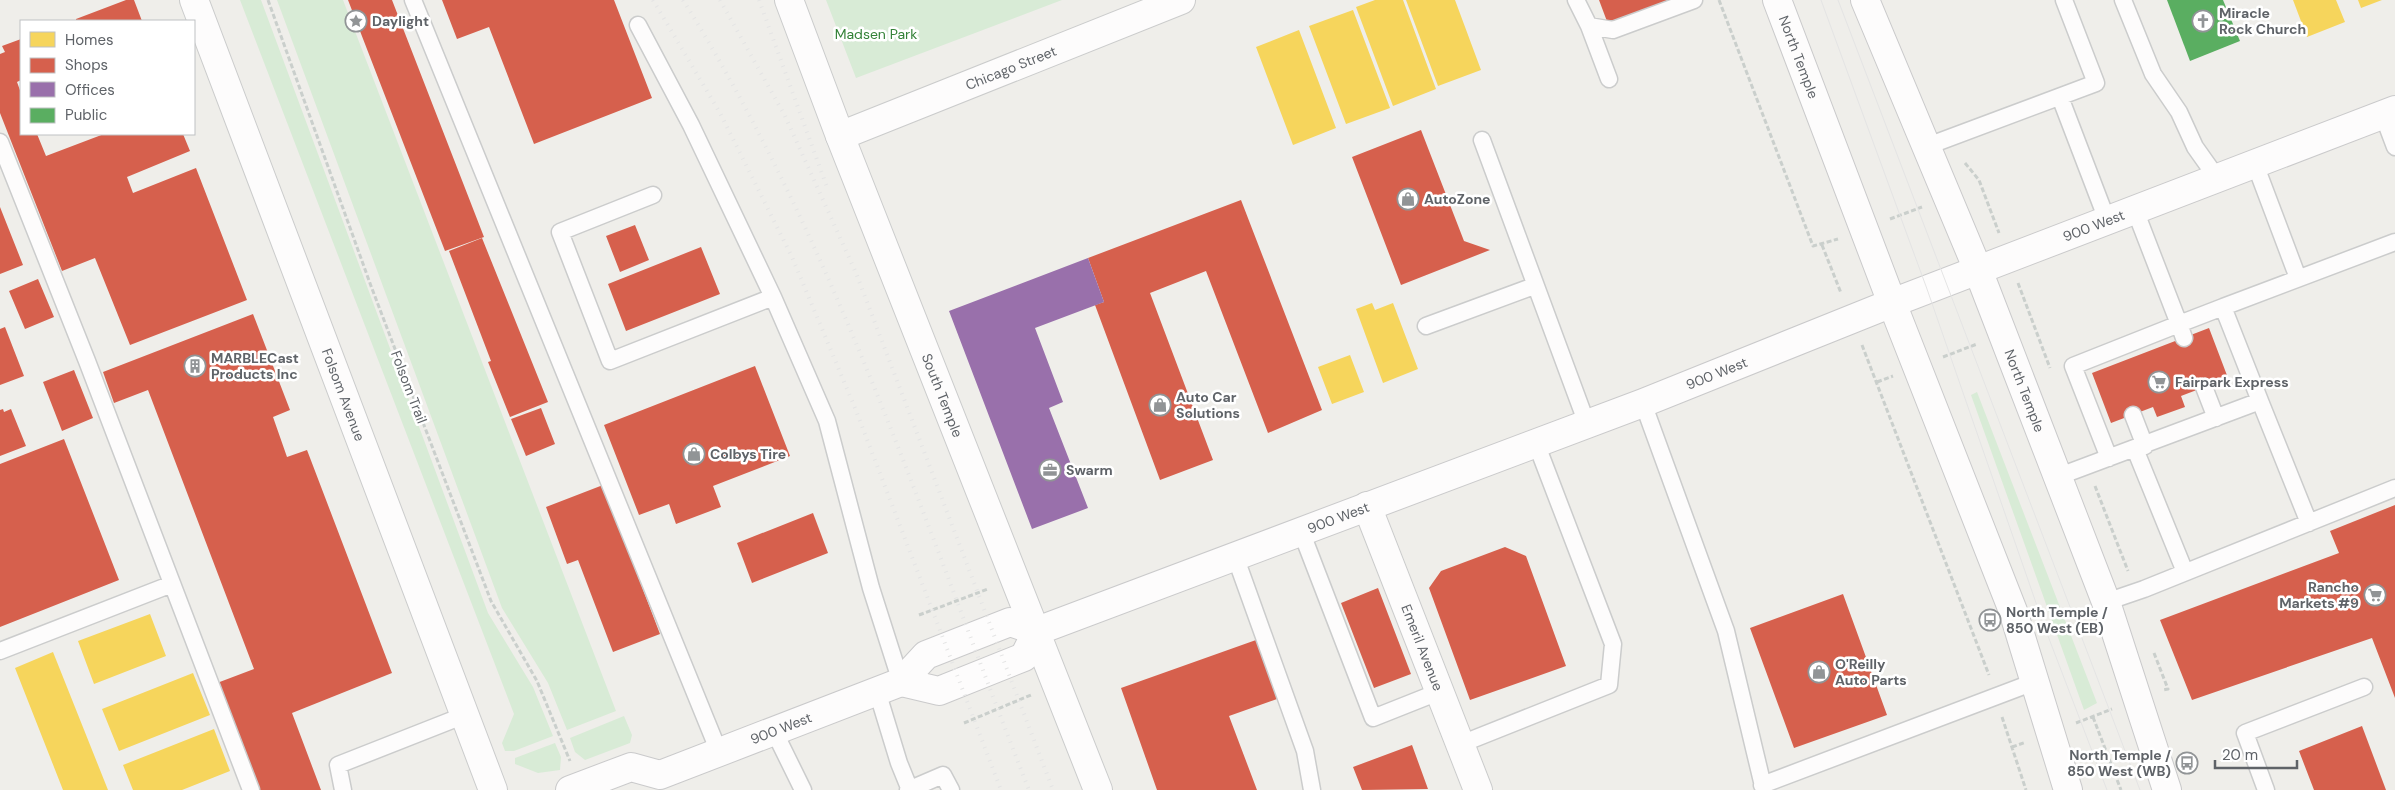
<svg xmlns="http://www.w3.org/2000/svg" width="2395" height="790" font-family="'DM Sans',sans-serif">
  <rect width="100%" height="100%" fill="#efeeea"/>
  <path fill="#d8ebd6" d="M240 0H261L488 613 533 687 553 736 514 751H505L502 743 514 714Z
    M277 0H343L616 711 567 730 548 683 502 608Z
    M826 0H1062L856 78Z
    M1977 392 2097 703 2084 710 1971 395Z
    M624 716 632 735 630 743 585 760 575 752 570 738Z
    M555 743 561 757 560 770 538 773 515 764V758Z"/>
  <path fill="#f6d55c" d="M1375 0H1403L1436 89 1393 106 1356 7Z
    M1406 0H1455L1481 70 1438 86Z
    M2293 0H2336L2345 22 2307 37Z
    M2358 0H2382L2361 8Z
    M1353 10 1390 108 1346 124 1309 26Z
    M1299 30 1336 128 1293 145 1256 47Z
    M1372 303 1375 310 1393 303 1418 369 1383 383 1356 309Z
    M1350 355 1364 392 1332 404 1318 367Z
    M150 614 166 656 94 684 78 641Z
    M53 652 108 790H63L15 668Z
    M193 673 210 715 119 751 102 709Z
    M214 729 230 771 182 790H133L123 765Z"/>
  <path fill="#d6604d" d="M126 0H134L142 21H76V19Z
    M348 0H392L484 237 445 251Z
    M442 0H614L652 98 534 144 489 27 457 39Z
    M1599 0H1672L1608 24Z
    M21 39V80L17 82 21 93V134H37L46 156 104 134H183L190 151 127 177 133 193 196 168 247 300 130 345 95 258 62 271 0 113V54L5 52 2 46Z
    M1421 130 1464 241 1490 250 1401 285 1352 157Z
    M1241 200 1322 410 1268 433 1206 271 1150 293 1213 460 1160 480 1095 305 1104 302 1088 258Z
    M0 207 23 265 0 274Z
    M635 225 649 260 620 272 606 236Z
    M482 238 548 402 510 417 488 362 491 361 449 251Z
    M701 247 720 294 626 331 608 284Z
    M38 279 54 317 25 329 9 291Z
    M253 314 290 410 273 417 287 457 307 450 392 673 292 713 321 790H259L217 683 254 669 148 390 114 403 103 372Z
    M5 327 24 376 0 385V329Z
    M2209 328 2228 378 2181 396 2185 407 2157 417 2153 407 2111 423 2092 373Z
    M755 366 790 456 713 486 721 507 676 524 669 504 639 515 604 425Z
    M74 370 93 418 62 431 43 382Z
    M541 408 555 444 526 456 511 419Z
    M3 409 4 412 11 409 26 446 0 456V410Z
    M64 439 119 580 0 627V464Z
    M603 485 660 634 613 652 578 560 567 564 546 507Z
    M2395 505V698L2372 638 2192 700 2160 620 2339 553 2330 531Z
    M813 513 828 553 752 583 737 543Z
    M1505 547 1526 556 1566 666 1470 700 1429 588 1441 571Z
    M1378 588 1411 674 1374 688 1341 603Z
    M1843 594 1887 715 1794 748 1750 628Z
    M1256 640 1277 699 1229 716 1257 790H1157L1121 688Z
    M2362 726 2386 790H2314L2299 751Z
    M1412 745 1428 789 1362 790 1353 767Z"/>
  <path fill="#9970ab" d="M1088 258 1104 302 1035 328 1063 402 1049 408 1088 508 1032 529 949 311Z"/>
  <path fill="#5aae61" d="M2167 0H2223L2240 41 2190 61Z"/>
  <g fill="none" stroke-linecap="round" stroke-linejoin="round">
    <g stroke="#cbcccc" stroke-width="19">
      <path id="lane" d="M413 0 719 752
        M1576 0 1589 26 1613 30 1694 0
        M2123 0 2153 74 2179 112 2195 147 2217 178
        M638 25 691 125 773 297 827 421 871 588 901 682
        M1589 26 1609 79
        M2060 97 2107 220
        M2383 115 2395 147
        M1482 140 1587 424
        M0 142 87 361 251 790
        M1925 147 2096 83 2064 0
        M2255 164 2298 278
        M653 195 560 232 610 361 773 297
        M2135 210 2179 324 2223 307
        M1426 326 1534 286
        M2204 387 2216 418
        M2260 401 2309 523
        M1643 403 1726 631 1764 790
        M2133 415 2145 446
        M2135 449 2185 572
        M2109 458 2073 366 2179 324 2184 338
        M2057 477 2260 401 2223 307 2395 242
        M1301 531 1373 718 1441 691
        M1235 556 1305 751 1312 790
        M2106 602 2144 589 2395 488
        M0 651 172 584
        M877 691 899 763 910 790
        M774 731 803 790
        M1461 744 1609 685 1613 644 1536 443
        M1762 785 2034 682
        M343 790 338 765 465 715
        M908 790 943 775 951 790
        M2266 790 2245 733 2364 687"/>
    </g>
    <g stroke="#cbcccc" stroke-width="30">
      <g id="street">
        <path id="s1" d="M194 0 493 790"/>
        <path id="s2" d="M789 0 840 136 1098 790"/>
        <path id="s3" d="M840 136 1181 0"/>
        <path id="s4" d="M1367 506 1478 790"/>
      </g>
    </g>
    <g stroke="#cacacb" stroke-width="30">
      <g id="secondary">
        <path id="s5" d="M1777 0 1892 303 2013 611 2068 790"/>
        <path id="s6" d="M1865 0 1978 270 2106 602 2167 790"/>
        <path d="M901 682 939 691 1024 657 1037 631"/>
        <path id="s7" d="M570 790 631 767 660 775 901 682 926 655 1010 622 1037 631 1643 403 1892 303 2395 110"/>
      </g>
    </g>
    <path stroke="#cacfcc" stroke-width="3" stroke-dasharray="5 2.5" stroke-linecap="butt" d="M268 0 371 286 491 601 537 681 570 761
      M1719 0 1813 246 1838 239
      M1965 163 1979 180 1999 233
      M1890 219 1922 207
      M1822 245 1841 293
      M2018 283 2050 368
      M1862 345 1989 675
      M1943 357 1977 344
      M1877 382 1893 376
      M2095 486 2128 571
      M919 615 988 589
      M2154 653 2168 689 2163 690
      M2002 717 2026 790
      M2093 717 2121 790
      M964 723 1031 695
      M2076 723 2112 709
      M2012 747 2026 742"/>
    <use href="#lane" stroke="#fdfcfc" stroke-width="16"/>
    <use href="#street" stroke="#fdfcfc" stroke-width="28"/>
    <use href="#secondary" stroke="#fdfcfc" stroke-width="28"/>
    <path stroke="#e4e4e4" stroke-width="1" d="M1821 0 1927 289 2043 623 2107 790
      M1838 0 2140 790"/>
    <path stroke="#e4e4e4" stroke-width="4" stroke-dasharray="1 6" stroke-linecap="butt" d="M653 0 720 113 792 257 855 408 1001 790
      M683 0C836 245 924 523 1029 790
      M720 0 785 116 856 273 1053 790
      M759 0 828 190"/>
  </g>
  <defs>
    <g id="sight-ring" transform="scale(1.125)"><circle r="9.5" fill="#fff" stroke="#919496" stroke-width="1.5"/><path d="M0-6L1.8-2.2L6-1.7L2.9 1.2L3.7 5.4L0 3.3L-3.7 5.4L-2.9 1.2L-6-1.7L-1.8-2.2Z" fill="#919496"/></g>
    <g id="church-ring" transform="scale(1.125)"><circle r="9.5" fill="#fff" stroke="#919496" stroke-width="1.5"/><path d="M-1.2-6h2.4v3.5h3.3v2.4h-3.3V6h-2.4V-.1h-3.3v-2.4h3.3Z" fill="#919496"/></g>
    <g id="shop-ring" transform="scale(1.125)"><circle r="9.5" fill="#fff" stroke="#919496" stroke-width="1.5"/><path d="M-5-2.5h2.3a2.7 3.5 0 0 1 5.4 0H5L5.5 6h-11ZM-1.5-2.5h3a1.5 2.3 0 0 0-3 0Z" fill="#919496"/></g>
    <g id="building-ring" transform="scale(1.125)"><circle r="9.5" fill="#fff" stroke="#919496" stroke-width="1.5"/><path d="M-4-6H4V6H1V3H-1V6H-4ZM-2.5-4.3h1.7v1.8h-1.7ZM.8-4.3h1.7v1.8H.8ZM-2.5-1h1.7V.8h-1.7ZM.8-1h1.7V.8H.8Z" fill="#919496"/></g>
    <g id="supermarket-ring" transform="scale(1.125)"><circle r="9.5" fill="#fff" stroke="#919496" stroke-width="1.5"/><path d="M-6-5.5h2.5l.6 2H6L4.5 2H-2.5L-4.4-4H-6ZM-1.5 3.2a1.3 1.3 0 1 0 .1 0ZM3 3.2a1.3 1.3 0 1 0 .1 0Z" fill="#919496"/></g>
    <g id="office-ring" transform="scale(1.125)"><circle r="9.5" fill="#fff" stroke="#919496" stroke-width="1.5"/><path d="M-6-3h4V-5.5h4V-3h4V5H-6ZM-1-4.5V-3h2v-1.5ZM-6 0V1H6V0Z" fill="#919496"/></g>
    <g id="bus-ring" transform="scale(1.125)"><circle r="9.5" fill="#fff" stroke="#919496" stroke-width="1.5"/><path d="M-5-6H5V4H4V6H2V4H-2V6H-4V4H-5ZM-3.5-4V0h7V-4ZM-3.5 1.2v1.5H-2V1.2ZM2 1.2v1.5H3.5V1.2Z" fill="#919496"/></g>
  </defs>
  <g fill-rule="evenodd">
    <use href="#sight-ring" x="356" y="21"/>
    <use href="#church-ring" x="2203" y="21"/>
    <use href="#shop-ring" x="1408" y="199"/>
    <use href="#building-ring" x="195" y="366"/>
    <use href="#supermarket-ring" x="2159" y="382"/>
    <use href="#shop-ring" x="1160" y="405"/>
    <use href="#shop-ring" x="694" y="454"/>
    <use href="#office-ring" x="1050" y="470"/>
    <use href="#supermarket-ring" x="2375" y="595"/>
    <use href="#bus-ring" x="1990" y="620"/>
    <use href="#shop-ring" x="1819" y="672"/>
    <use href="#bus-ring" x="2187" y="763"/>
  </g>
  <g text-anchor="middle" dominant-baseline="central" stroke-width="5" stroke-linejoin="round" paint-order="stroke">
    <g font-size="14" font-weight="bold" fill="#5f6368" stroke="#fff" text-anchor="start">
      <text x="2219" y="13">Miracle<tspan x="2219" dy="16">Rock Church</tspan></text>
      <text x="372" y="21">Daylight</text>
      <text x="1424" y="199">AutoZone</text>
      <text x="211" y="358">MARBLECast<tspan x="211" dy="16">Products Inc</tspan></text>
      <text x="2175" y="382">Fairpark Express</text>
      <text x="1176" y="397">Auto Car<tspan x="1176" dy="16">Solutions</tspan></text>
      <text x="710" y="454">Colbys Tire</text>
      <text x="1066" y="470">Swarm</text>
      <text x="2359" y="587" text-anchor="end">Rancho<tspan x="2359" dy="16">Markets #9</tspan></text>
      <text x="2006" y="612">North Temple /<tspan x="2006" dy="16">850 West (EB)</tspan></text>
      <text x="1835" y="664">O'Reilly<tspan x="1835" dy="16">Auto Parts</tspan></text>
      <text x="2171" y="755" text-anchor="end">North Temple /<tspan x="2171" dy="16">850 West (WB)</tspan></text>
    </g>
    <g font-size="14" fill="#348238" stroke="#fff">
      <text x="876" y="34">Madsen Park</text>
    </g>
    <g font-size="14" fill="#5f6368" stroke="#fff">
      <text stroke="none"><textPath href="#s5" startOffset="61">North Temple</textPath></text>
      <text stroke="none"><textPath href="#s3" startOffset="184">Chicago Street</textPath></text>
      <text stroke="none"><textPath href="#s7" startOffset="1641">900 West</textPath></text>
      <text stroke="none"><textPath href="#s7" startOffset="1236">900 West</textPath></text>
      <text transform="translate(409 387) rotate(69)">Folsom Trail</text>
      <text stroke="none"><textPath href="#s6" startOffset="422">North Temple</textPath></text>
      <text stroke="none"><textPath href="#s1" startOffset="422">Folsom Avenue</textPath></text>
      <text stroke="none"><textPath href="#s2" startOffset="424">South Temple</textPath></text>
      <text stroke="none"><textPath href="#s7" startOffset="831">900 West</textPath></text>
      <text stroke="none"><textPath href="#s4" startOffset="152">Emeril Avenue</textPath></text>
      <text stroke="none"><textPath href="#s7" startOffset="225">900 West</textPath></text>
    </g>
  </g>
  <rect x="20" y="20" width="175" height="115" fill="#ffffff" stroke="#bfc1c3"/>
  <rect x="30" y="32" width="25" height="15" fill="#f6d55c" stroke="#bfc1c3"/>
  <text x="65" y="45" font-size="15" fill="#5f6368">Homes</text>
  <rect x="30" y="58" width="25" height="15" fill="#d6604d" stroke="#bfc1c3"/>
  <text x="65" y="70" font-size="15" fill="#5f6368">Shops</text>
  <rect x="30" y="82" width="25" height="15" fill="#9970ab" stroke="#bfc1c3"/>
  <text x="65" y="95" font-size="15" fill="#5f6368">Offices</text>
  <rect x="30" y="108" width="25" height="15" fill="#5aae61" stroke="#bfc1c3"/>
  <text x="65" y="120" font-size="15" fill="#5f6368">Public</text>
  <path d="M2215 760v8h82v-8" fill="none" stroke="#5f6368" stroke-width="2.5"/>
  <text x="2222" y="760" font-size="15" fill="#5f6368" stroke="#ffffff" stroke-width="4" paint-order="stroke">20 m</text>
</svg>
